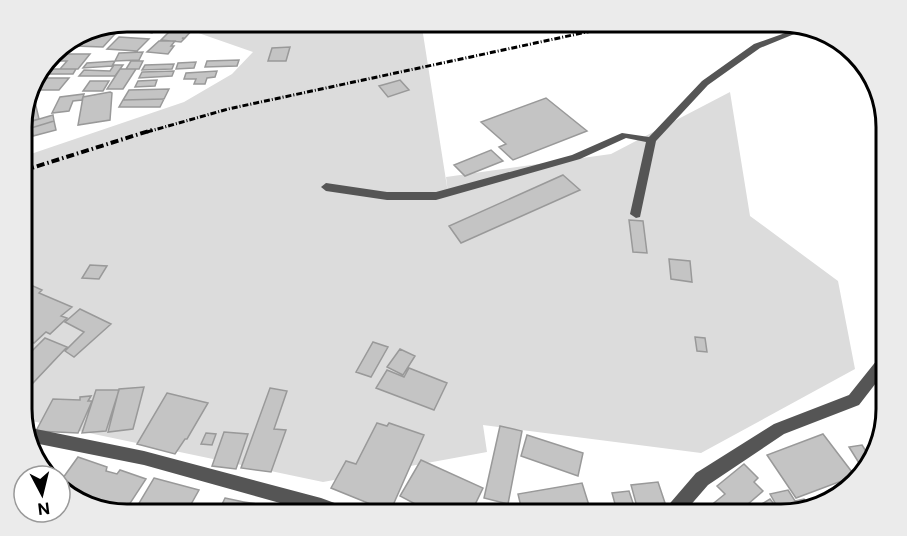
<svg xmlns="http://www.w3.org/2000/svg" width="907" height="536" font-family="'Public Sans',sans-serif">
  <rect width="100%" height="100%" fill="#fff"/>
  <path fill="#dcdcdc" d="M164 21H421L448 193 446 177 611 154 730 92 750 216 838 281 855 369 701 453 483 425 487 452 323 482 22 419V157L184 102 232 74 253 52Z"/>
  <path fill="#c4c4c4" stroke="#999" stroke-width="1.5" d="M156 22 162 25 152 33 143 31Z
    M173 28 192 30 185 38H182L184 39 181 42 161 40Z
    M94 33 115 34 103 47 75 46 83 37Z
    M119 37 149 39 137 51 107 49Z
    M159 41H175L171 46H174L168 54 147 52Z
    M290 47 286 61H268L272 48Z
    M143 52 139 60 115 61 119 53Z
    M64 54H90L78 69H60L67 61H58Z
    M239 60 237 66 205 67 207 61Z
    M115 61 112 66 83 68 87 63Z
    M131 61H143L139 69H126Z
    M196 62 194 68 176 69 178 63Z
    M174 64 172 69 142 70 145 65Z
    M114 65H123L115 76H79L84 70 110 71Z
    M47 69H76L73 74H43Z
    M120 69H136L123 89H107Z
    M174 71 172 76 139 78 142 72Z
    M217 71 215 77 207 78 205 84H194L196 79H184L186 73Z
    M45 78H69L59 90H34Z
    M157 80 155 86 135 87 138 81Z
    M400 80 409 90 388 97 379 86Z
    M90 81H109L103 91H83Z
    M169 89 164 99 123 100 129 90Z
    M110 92 112 93 110 120 78 125 83 97Z
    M84 94 82 100 73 101 69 111 52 113 60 97Z
    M34 98 39 119 22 123V113L29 99Z
    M546 98 587 131 513 160 499 147 506 144 481 122Z
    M164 99 160 107H119L123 100Z
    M53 115 54 121 31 128 29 122Z
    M54 121 56 130 33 136 31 128Z
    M491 150 503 161 465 176 454 165Z
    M563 175 580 190 461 243 449 226Z
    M629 220 643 221 647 253 633 252Z
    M669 259 690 261 692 282 671 279Z
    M90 265 107 266 99 279 82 278Z
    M22 285 27 288 31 285 42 290 39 293 72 307 61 316 67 318 50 334 46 332 34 343 22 337Z
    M80 309 111 324 74 357 65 351 84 332 65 322Z
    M695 337 705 338 707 352 697 351Z
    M45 338 67 347 32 384 22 380V349L31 352Z
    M373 342 388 347 371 377 356 372Z
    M400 349 415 356 403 375 387 367Z
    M409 368 447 383 434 410 376 388 387 370 404 377Z
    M144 387 133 429 108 432 119 389Z
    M270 388 287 391 274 429 286 430 271 472 241 468Z
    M96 390H119L106 431 82 433Z
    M167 393 208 403 187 439H185L175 454 137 444Z
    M91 396 88 401H92L78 433 36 431 53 399 80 400V397Z
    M377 423 387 426 389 423 424 435 390 512 331 488 346 461 356 464Z
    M500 426 522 431 508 504 484 498Z
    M224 432 248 434 236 469 212 466Z
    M206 433 216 434 212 445 201 444Z
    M823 434 855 476 796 498 767 455Z
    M527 435 583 453 578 476 521 456Z
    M862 445 869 456H874L872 463 864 471 849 447Z
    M78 457 107 467 106 471 117 474 120 470 146 479 123 514 73 501 60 488V482Z
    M421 460 483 488 470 515H419L423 508 400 496Z
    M744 464 758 478 754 482 763 491 741 510 745 514 770 499 781 513 699 515 725 494 717 486Z
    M154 478 199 490 185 515H132Z
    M658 482 665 503 637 507 631 485Z
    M582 483 592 515H523L518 494Z
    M788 490 795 501 804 499 807 504 837 498 834 501 782 515 770 494Z
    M629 491 637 515H618L612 493Z
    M225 498 244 502 238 515H217Z
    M244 502 292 509 290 515H239Z"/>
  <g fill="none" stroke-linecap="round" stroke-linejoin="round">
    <path fill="#555" fill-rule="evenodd" d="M802 27 809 28 760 48 708 85 656 141 640 217 636 218 630 214 646 142 626 138 580 159 436 200H387L326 191 321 187 326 183 387 192H436L572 155 622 133 649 137 702 81 754 44Z"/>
    <path fill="#555" fill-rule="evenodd" d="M886 353V370L859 405 784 434 708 485 682 515H663L665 509 696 473 774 424 849 395 881 355Z
      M26 427 144 451 321 498 351 509 353 515H323L144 465 29 442 23 428Z"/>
    <path stroke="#000" stroke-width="3" stroke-dasharray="6 2 1 2" stroke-linecap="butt" d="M360 21 459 23 522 21
      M147 132 228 109 638 21"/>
    <path stroke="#000" stroke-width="4" stroke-dasharray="8 3 1.5 3" stroke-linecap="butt" d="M22 171 152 130"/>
  </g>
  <path d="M0 0H907V536H0ZM127 32H781A95 95 0 0 1 876 127V409A95 95 0 0 1 781 504H127A95 95 0 0 1 32 409V127A95 95 0 0 1 127 32Z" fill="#ebebeb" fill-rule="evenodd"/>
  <path fill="none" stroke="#000" stroke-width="3" d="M127 32H781A95 95 0 0 1 876 127V409A95 95 0 0 1 781 504H127A95 95 0 0 1 32 409V127A95 95 0 0 1 127 32Z"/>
  <g transform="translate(42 494) rotate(173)"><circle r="28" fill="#ffffff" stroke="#999999" stroke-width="1.5"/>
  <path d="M0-4.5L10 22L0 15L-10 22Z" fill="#000000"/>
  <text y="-9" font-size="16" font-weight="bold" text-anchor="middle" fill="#000000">N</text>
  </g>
</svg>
